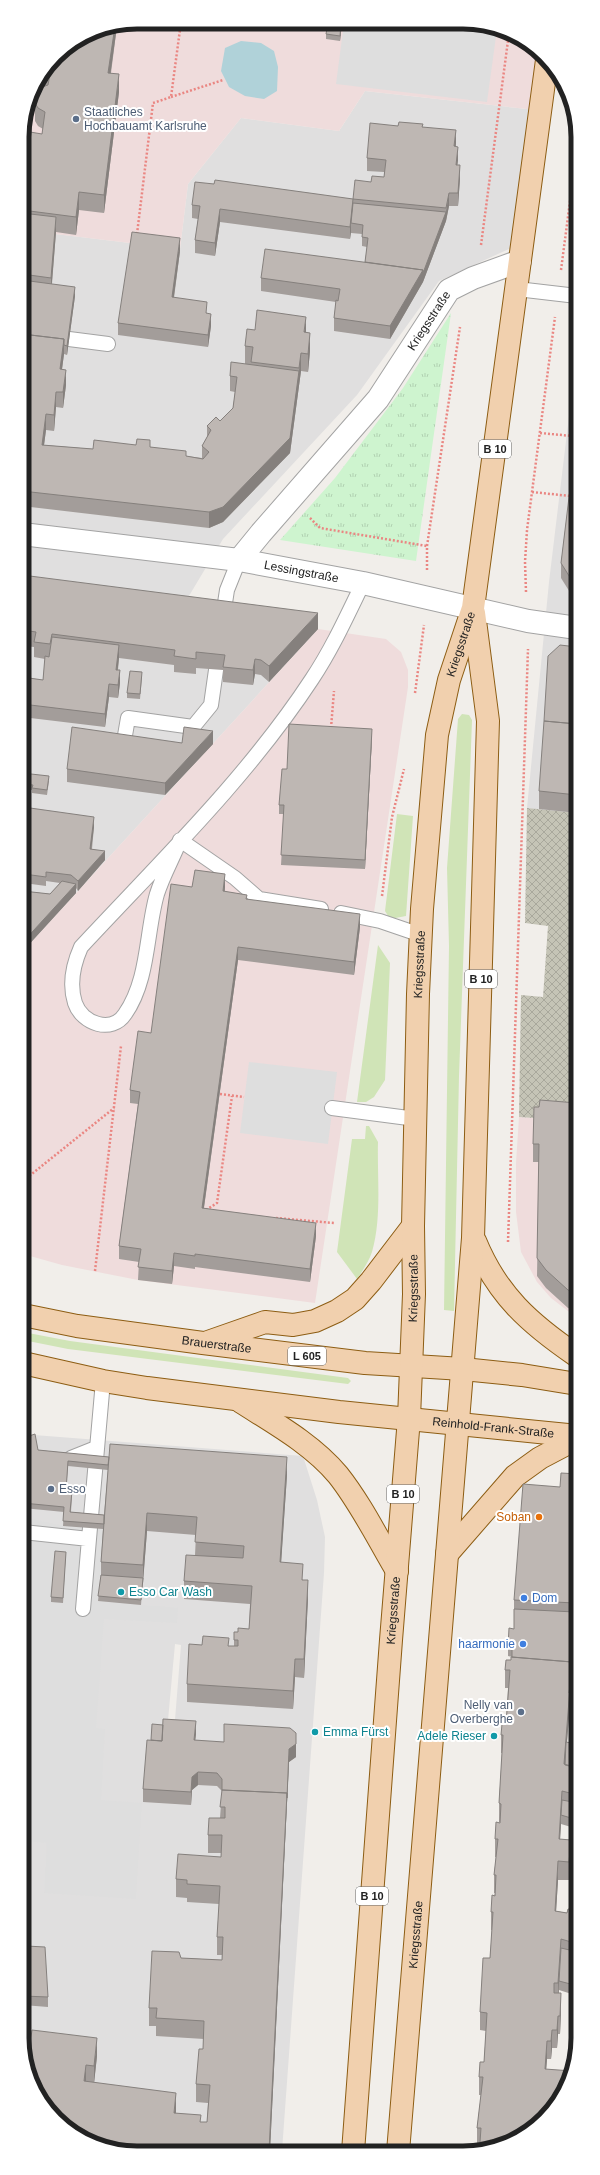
<svg xmlns="http://www.w3.org/2000/svg" width="600" height="2175" font-family="Arial,sans-serif">
  <defs>
    <pattern id="construction-cross-hatch" width="8" height="8" patternUnits="userSpaceOnUse"><rect width="8" height="8" fill="#c5c4b6"/><path d="M0 0l8 8M0 8l8-8" fill="none" stroke="#a9a89c"/></pattern>
    <pattern id="park-tufts" width="24" height="20" patternUnits="userSpaceOnUse"><rect width="24" height="20" fill="#cef4cf"/><path d="M3 7l-1-3M5 7V3M7 7l1-3M15 17l-1-3M17 17v-4M19 17l1-3" fill="none" stroke="#b1d1b1"/></pattern>
  </defs>
  <rect width="100%" height="100%" fill="#f1eeea"/>
  <path fill="#e0dfdf" fill-rule="evenodd" d="M365 91 536 110 511 248 439 281 357 395 223 539 180 611 318 629 23 951 22 230 180 249 188 184 241 118 339 131Z
    M577 350V816L527 808 549 582Z
    M34 1435 303 1456 317 1500 325 1537 324 1573 282 2151H115L34 2088 23 2053V1439ZM175 1644 181 1645 174 1732 167 1731Z"/>
  <path fill="#efdcdc" d="M137 22 485 24 520 38 543 56 536 110 365 91 339 131 241 118 188 184 180 249 22 230V130L31 93 56 56 93 31Z
    M318 629 386 639 401 652 408 670V687L315 1303 138 1280 62 1265 23 1254V951Z
    M519 1117 577 1121V1318L551 1298 537 1282 521 1252 516 1212V1163Z"/>
  <path fill="url(#construction-cross-hatch)" d="M527 808 577 813V1121L519 1117 521 995 543 997 548 926 525 923Z"/>
  <path fill="#d0e4b7" d="M462 714 469 715 472 720 459 1076 454 1311 444 1310 449 946 447 868 458 719Z
    M397 814 413 816 406 916 390 919 385 911Z
    M378 945 390 963 385 1080 374 1097 366 1102H357Z
    M366 1126H369L378 1142C377 1177 382 1217 372 1252 369 1261 363 1270 357 1279L337 1252 352 1139H365Z
    M23 1332 70 1341 348 1378 351 1381 348 1384 68 1349 23 1340Z"/>
  <path fill="url(#park-tufts)" d="M451 313 416 561 280 540 335 478 403 388Z"/>
  <path fill="#dedede" d="M344 23 485 24 497 29 487 102 336 84Z
    M249 1062 337 1072 328 1144 240 1133Z
    M23 1517 63 1526 104 1529 98 1601 178 1608 177 1623 104 1619 96 1728 105 1729 101 1800 142 1803 136 1899 44 1893 47 1843 23 1841Z"/>
  <path fill="#b0d2d9" d="M241 41 261 43 274 51 278 67 277 91 264 99 245 96 229 87 221 71 225 48Z"/>
  <g fill="none" stroke-linecap="round" stroke-linejoin="round">
    <g stroke="#a3a3a3" stroke-width="16">
      <path id="lane" d="M517 289 577 296
        M69 339 108 344
        M223 616 227 590 239 560
        M123 747 128 718 193 727 211 705 216 670
        M321 909 259 899 235 878 180 840C173 858 163 875 157 894 146 932 149 980 125 1014 112 1034 82 1024 75 1003 69 984 73 965 81 947 161 861 247 778 312 679 332 649 347 616 363 583
        M341 913 380 921 421 935
        M332 1108 416 1119
        M71 1458 96 1448
        M23 1532 89 1539 103 1381
        M83 1609 89 1539"/>
    </g>
    <g stroke="#a3a3a3" stroke-width="24">
      <g id="street">
        <path id="s1" d="M22 534 239 560 363 583 528 621 577 628"/>
        <path id="s2" d="M239 560 261 533 378 399 449 290 473 278 520 261"/>
      </g>
    </g>
    <g stroke="#8d5d13" stroke-width="24">
      <g id="primary">
        <path d="M475 1241C497 1295 530 1324 577 1356"/>
        <path id="s3" d="M23 1315 77 1326 203 1343 365 1363 463 1369 522 1375 577 1384"/>
        <path d="M208 1342 265 1322 293 1325 315 1321 337 1311 355 1299 371 1281 413 1226"/>
        <path id="s4" d="M23 1363 103 1381 147 1388 339 1412 578 1436"/>
        <path d="M241 1402C274 1423 312 1444 338 1475 361 1504 378 1539 397 1571"/>
        <path d="M447 1554 515 1476 540 1458 578 1438"/>
        <path id="s5" d="M353 2152 391 1640 409 1418 414 1294 413 1226 418 994 422 909 437 735 449 680 473 608 547 60"/>
        <path id="s6" d="M398 2152 473 1238 488 721 474 613"/>
      </g>
    </g>
    <path stroke="#ea8682" stroke-width="2.5" stroke-dasharray="2 2" stroke-linecap="butt" d="M171 97 223 80
      M571 200H577
      M137 234 153 103 171 97 181 22
      M481 245 509 33
      M561 270 577 148
      M540 433 572 436
      M532 492 570 496
      M310 518 320 528 427 546
      M427 570V546L460 327
      M526 592 525 562 527 530 555 317
      M415 693 424 625
      M331 728 334 691
      M382 896 392 817 404 769
      M220 1094 244 1097
      M23 1181 114 1108
      M206 1210 217 1203 232 1096
      M276 1218 334 1223
      M508 1242 528 649
      M95 1271 121 1046"/>
    <use href="#lane" stroke="#fff" stroke-width="14"/>
    <use href="#street" stroke="#fff" stroke-width="22"/>
    <use href="#primary" stroke="#f1d0ae" stroke-width="22"/>
  </g>
  <path fill="#a39d9a" fill-rule="evenodd" d="M342 23 340 41 326 39V34Z
    M117 26 111 73 119 92 104 213 79 210 76 235 56 232 52 284 75 296 67 355 64 354 62 369 66 385 63 408 56 407 54 431 46 430 44 445 93 449 150 447 186 456 202 458V446L207 437V426L220 421 233 408 235 392 230 391V376L245 364V346L255 330 306 332 310 351 308 372 301 371 290 453 223 522 209 528 22 506V190L42 134 43 129 38 126 35 121V103L40 89V79L56 56 93 31Z
    M398 126 423 127 456 143V147L458 160 457 165 460 178 458 206H449L446 221 423 282 390 339 334 331V318L336 302 261 291V278L365 262 367 247 362 246V234L351 233V232L350 239 220 222 215 256 195 253V240L198 219 192 218V205L214 184 353 199 371 182 384 177V172L367 171V158Z
    M180 251 174 298 207 313 211 326 208 347 118 335V323Z
    M577 412V595L571 594 561 578V563L575 450 570 449V436Z
    M22 575 318 629 269 682 261 675 255 674 253 685 223 682V670L196 668V674L174 672V665L119 658 118 670 120 683 118 698 109 697 105 727 22 717V677L43 680 45 659 34 657V647L23 646V650Z
    M577 647V813L539 809V791Z
    M142 677 140 699 127 698V693Z
    M372 738 365 869 281 865 284 814H279V805L287 769Z
    M182 743 213 744 165 795 67 782V769Z
    M22 773 49 781 47 795 32 793V790L22 789Z
    M23 807 94 827 92 849 105 860 78 891 76 888V893L23 951V891L50 894 60 883 46 881V886L24 883V878H23Z
    M192 887H225V891L247 899 360 927 354 975 238 960 204 1208 316 1236 310 1282 195 1267V1269L174 1266 172 1284 138 1280 139 1262 119 1259V1246L138 1104 130 1103V1090L151 1033Z
    M577 1103V1312L568 1308 546 1288 537 1276 539 1162H533V1144L539 1107Z
    M23 1438 38 1450 287 1475 281 1562 303 1580 308 1598 304 1678 295 1677 293 1709 187 1702V1684L229 1646H234V1640L238 1632 249 1629 250 1604 184 1599V1581L195 1555 196 1535 147 1531 141 1605 98 1601 101 1575V1562L103 1529 63 1526 64 1512 23 1508ZM68 1466 108 1470 104 1515 71 1512 72 1496 66 1491Z
    M578 1474V1582L573 1643H578V1703H570L567 1742 578 1744V1844H573L571 1827 561 1824 560 1839 571 1858 569 1880H558L556 1911 567 1913 578 1910V1996L559 1990V1993L561 2012 560 2034H558L557 2048H552L551 2059H547L546 2069 514 2141 480 2151V2146H477V2128L481 2095H479V2077L484 2062 486 2031 480 2030V2012L490 1958 492 1930H491V1912L495 1893H494V1875L496 1857H495V1839L500 1822H499V1803L502 1753H501V1735L506 1724 508 1688H505V1670L511 1660 512 1657 508 1656V1647L514 1629V1600L560 1487Z
    M66 1552 63 1603 51 1602V1597Z
    M196 1734 195 1740 296 1757 289 1762 270 2151H115L56 2119 34 2088 97 2056 94 2082 176 2111V2114L201 2122H207L208 2103 196 2102V2084L203 2049 204 2039 156 2036V2026H149V2008L181 1958 222 1960V1955H217V1937L219 1904 187 1902V1898L176 1897V1879L221 1857V1853H208V1835L220 1818 222 1791 217 1786 198 1785 192 1790 191 1805 143 1802V1789L151 1740Z
    M23 1962 48 1997V2007L23 2005Z"/>
  <path fill="#85807d" d="M341 23H342L340 41V36Z
    M115 26H117L108 91V73Z
    M119 74V92L104 213V195Z
    M456 130V143L454 159V146Z
    M458 147V160L456 178V165Z
    M460 165V178L458 206V193Z
    M79 192V210L76 235V217Z
    M449 193V206L446 221 423 282V273L446 212Z
    M353 199V212L351 223V232L350 239V227Z
    M220 209V222L215 256V243Z
    M56 217V232L51 293V278Z
    M180 238V251L172 310V297Z
    M423 270V282L390 339V326Z
    M75 287V296L67 355V346Z
    M211 314V326L208 347V335Z
    M306 317V335L304 332Z
    M310 333V351L308 372V354Z
    M64 339V354L60 384V369Z
    M301 353V371L290 453 223 522 209 528V512L299 371Z
    M66 370V385L63 408V392Z
    M56 392V407L54 431V415Z
    M46 414V430L42 460V445Z
    M318 613V629L269 682V666Z
    M119 645V658L116 683V670Z
    M255 659V674L253 685V670Z
    M120 670V683L118 698V685Z
    M109 684V697L105 727V714Z
    M372 729V738L365 869V860Z
    M213 731V744L165 795V783Z
    M94 817V827L90 858V849Z
    M105 851V860L78 891V881Z
    M225 874V887L223 904V891Z
    M76 884V893L23 951V942Z
    M360 914V927L354 975V962Z
    M238 947V960L202 1221V1208Z
    M316 1223V1236L310 1282V1269Z
    M174 1253V1266L172 1284V1271Z
    M287 1457V1475L280 1580V1562Z
    M147 1513V1531L143 1583V1565Z
    M578 1564V1582L573 1652 575 1603Z
    M308 1580V1598L304 1678V1659Z
    M295 1659V1677L293 1709V1691Z
    M572 1662V1680L564 1778V1764Z
    M196 1721V1734L194 1752V1740Z
    M296 1733V1757L289 1762 270 2151H269L289 1749Z
    M198 1772V1785L192 1790 191 1805V1792L192 1777Z
    M562 1791V1809L561 1815V1824L559 1857V1839Z
    M571 1840V1858L569 1880V1862Z
    M558 1861V1880L555 1929V1911Z
    M561 1939V1957L559 1981 558 2001V1983Z
    M561 1993V2012L560 2034V2016Z
    M558 2016V2034L557 2048V2030Z
    M552 2030V2048L551 2059V2041Z
    M97 2038V2056L94 2084V2066Z
    M547 2041V2059L545 2087V2069Z
    M86 2065V2083L84 2081Z
    M176 2093V2111L174 2131V2113Z"/>
  <path fill="#beb7b3" stroke="#85807d" d="M328 23H341L340 36 326 34Z
    M115 26 108 73 119 74 104 195 79 192 76 217 22 210V190L30 132 42 134 45 112 38 108 35 103V94L42 87 48 85 50 74 44 73 56 56 93 31Z
    M399 122 423 124 422 127 456 130 454 146 458 147 456 165H460L458 193H449L446 208 353 199 355 180 371 182 372 176 384 177 386 160 367 158 370 123 398 126Z
    M215 180 353 199 350 227 220 209 215 243 195 240 200 206 192 205 195 182 214 184Z
    M353 203 446 212 423 273V270L365 262 368 238 362 237 363 225 351 223Z
    M22 213 56 217 51 278 22 274Z
    M132 232 180 238 172 297 207 302 206 313 211 314 208 335 118 323Z
    M265 249 423 270 390 326 334 318 336 300 338 301 340 289 261 278Z
    M22 280 75 287 67 346 64 345V339L22 334Z
    M257 310 306 317 304 332 310 333 308 354 301 353 299 368 251 362 253 347 245 346 247 329 255 330Z
    M22 334 64 339 60 369 66 370 63 392H56L54 415 46 414 42 445 93 449 94 440 136 445 137 439 150 440V447L186 451V456L203 459 209 452 202 446 211 430 207 426 216 417 220 421 233 408 237 377 230 376 231 362 299 371 290 438 223 507 209 512 22 491Z
    M573 412H577V490L570 489 576 437 570 436Z
    M570 489 577 490V580L571 579 561 563Z
    M22 575 318 613 269 666 261 660 255 659 253 670 223 667 225 655 196 652V659L174 656 175 650 52 634 50 644 34 642 36 632 23 630 22 635Z
    M52 637 119 645 116 670H120L118 685 109 684 105 714 22 704V677L43 680 45 656 49 657Z
    M560 645 577 647V724L544 721 548 656Z
    M130 671 142 672 140 694 127 693Z
    M544 721 577 724V795L539 791Z
    M289 724 372 729 365 860 281 855 284 805H279L282 769H287Z
    M72 727 182 743 184 727 213 731 165 783 67 769Z
    M22 773 49 776 47 790 32 788 33 785 22 784Z
    M23 807 94 817 90 849 105 851 78 881 71 875 46 872V877L24 874V869H23Z
    M195 870 225 874 223 891 247 895 246 899 360 914 354 962 238 947 202 1208 316 1223 310 1269 195 1254V1256L174 1253 172 1271 138 1267 141 1249 119 1246 140 1092 130 1090 138 1031 151 1033 171 884 192 887Z
    M62 881 76 884 23 942V891L50 894Z
    M540 1100 577 1103V1294L568 1290 546 1270 537 1258 539 1144H533L534 1107H539Z
    M35 1434 38 1450 109 1457 108 1465 68 1461 66 1491H72L70 1512 104 1515V1524L63 1521 64 1507 23 1503V1438Z
    M110 1444 287 1457 280 1562 303 1564 302 1580H308L304 1659H295L293 1691 187 1684 189 1644 202 1645 203 1636 229 1638 228 1646H238V1640H234V1632H238V1628L249 1629 252 1586 184 1581 186 1555 243 1558 244 1546 195 1542 197 1517 147 1513 143 1565 101 1562Z
    M561 1473 578 1474V1564L575 1603 514 1600 523 1484 560 1487Z
    M55 1551 66 1552 63 1598 51 1597Z
    M101 1575 143 1578 141 1600 98 1596Z
    M514 1609 575 1612 573 1643H578V1694L569 1693 572 1670V1662L512 1657V1647H508L509 1628 514 1629Z
    M511 1657 572 1662 564 1764 578 1768V1795L562 1791 559 1839 571 1840 569 1862 558 1861 555 1911 567 1913 568 1909 578 1910V1944L561 1939 558 1983H554V1993H561L560 2016H558L557 2030H552L551 2041H547L545 2069 572 2071 569 2082 549 2114 514 2141 506 2143 480 2142 481 2128H477L483 2077H479L480 2062H484L487 2013 480 2012 483 1958H490L493 1912H491L492 1895 495 1896 496 1875H494L498 1839H495L496 1822 500 1823 501 1804 499 1803 503 1735H501L502 1724H506L510 1670H505L506 1660H511Z
    M163 1719 196 1721 194 1740 224 1742V1724L290 1728 296 1733V1744L289 1749 287 1798V1793L222 1790V1779L217 1773 198 1772 192 1777 191 1792 143 1789 147 1740 162 1741Z
    M152 1724 163 1725 162 1741 151 1740Z
    M566 1742 578 1744V1768L565 1765Z
    M222 1790 287 1793 269 2151H135L107 2147 56 2119 34 2088 27 2066 32 2030 97 2038 94 2066 86 2065 84 2081 176 2093 174 2113 201 2115 200 2122H207L210 2085 196 2084 199 2049H203L204 2021 156 2018 157 2008H149L152 1951 179 1952 181 1958 222 1960 223 1937H217L220 1886 187 1884V1880L176 1879 178 1854 221 1857 222 1835H208L209 1818H225V1807H220Z
    M562 1800 578 1803V1835H573L571 1818 561 1815Z
    M26 1946 45 1947 48 1997 23 1996V1962H26Z
    M561 1948 578 1952V1986L559 1981Z
    M480 2147 491 2148 480 2151Z"/>
  <g fill="#5c6f8a" stroke="#fff" stroke-width="1.5">
    <circle cx="76" cy="119" r="4"/>
    <circle cx="51" cy="1489" r="4"/>
    <circle cx="521" cy="1712" r="4"/>
  </g>
  <circle fill="#e8710a" stroke="#fff" stroke-width="1.5" cx="539" cy="1517" r="4"/>
  <g fill="#0f9aa8" stroke="#fff" stroke-width="1.5">
    <circle cx="121" cy="1592" r="4"/>
    <circle cx="315" cy="1732" r="4"/>
    <circle cx="494" cy="1736" r="4"/>
  </g>
  <g fill="#3f7fe0" stroke="#fff" stroke-width="1.5">
    <circle cx="524" cy="1598" r="4"/>
    <circle cx="523" cy="1644" r="4"/>
  </g>
  <g text-anchor="middle" dominant-baseline="central" stroke-width="4" stroke-linejoin="round" paint-order="stroke">
    <g fill="#fff" stroke="#646464" stroke-width="1">
      <rect x="479" y="440" width="32" height="18" rx="3"/>
      <rect x="465" y="970" width="32" height="18" rx="3"/>
      <rect x="288" y="1347" width="38" height="18" rx="3"/>
      <rect x="387" y="1485" width="32" height="18" rx="3"/>
      <rect x="356" y="1887" width="32" height="18" rx="3"/>
    </g>
    <g font-size="11" font-weight="bold" fill="#222">
      <text x="495" y="449">B 10</text>
      <text x="481" y="979">B 10</text>
      <text x="307" y="1356">L 605</text>
      <text x="403" y="1494">B 10</text>
      <text x="372" y="1896">B 10</text>
    </g>
    <g font-size="12" fill="#4e5e75" stroke="#fff" text-anchor="start">
      <text x="84" y="112">Staatliches<tspan x="84" dy="14">Hochbauamt Karlsruhe</tspan></text>
      <text x="59" y="1489">Esso</text>
      <text x="513" y="1705" text-anchor="end">Nelly van<tspan x="513" dy="14">Overberghe</tspan></text>
    </g>
    <g font-size="12" fill="#222" stroke="#fff">
      <text stroke="none"><textPath href="#s2" startOffset="306">Kriegsstraße</textPath></text>
      <text stroke="none"><textPath href="#s1" startOffset="282">Lessingstraße</textPath></text>
      <text stroke="none"><textPath href="#s5" startOffset="1514">Kriegsstraße</textPath></text>
      <text stroke="none"><textPath href="#s5" startOffset="1190">Kriegsstraße</textPath></text>
      <text stroke="none"><textPath href="#s5" startOffset="866">Kriegsstraße</textPath></text>
      <text stroke="none"><textPath href="#s3" startOffset="196">Brauerstraße</textPath></text>
      <text stroke="none"><textPath href="#s4" startOffset="475">Reinhold-Frank-Straße</textPath></text>
      <text stroke="none"><textPath href="#s5" startOffset="543">Kriegsstraße</textPath></text>
      <text stroke="none"><textPath href="#s6" startOffset="218">Kriegsstraße</textPath></text>
    </g>
    <g font-size="12" fill="#c56008" stroke="#fff" text-anchor="end">
      <text x="531" y="1517">Soban</text>
    </g>
    <g font-size="12" fill="#0d838f" stroke="#fff" text-anchor="start">
      <text x="129" y="1592">Esso Car Wash</text>
      <text x="323" y="1732">Emma Fürst</text>
      <text x="486" y="1736" text-anchor="end">Adele Rieser</text>
    </g>
    <g font-size="12" fill="#366cbe" stroke="#fff" text-anchor="start">
      <text x="532" y="1598">Dom</text>
      <text x="515" y="1644" text-anchor="end">haarmonie</text>
    </g>
  </g>
  <path d="M0 0H600V2175H0ZM137 29H463A108 108 0 0 1 571 137V2038A108 108 0 0 1 463 2146H137A108 108 0 0 1 29 2038V137A108 108 0 0 1 137 29Z" fill="#fff" fill-rule="evenodd"/>
  <path fill="none" stroke="#222" stroke-width="5" d="M137 29H463A108 108 0 0 1 571 137V2038A108 108 0 0 1 463 2146H137A108 108 0 0 1 29 2038V137A108 108 0 0 1 137 29Z"/>
</svg>
